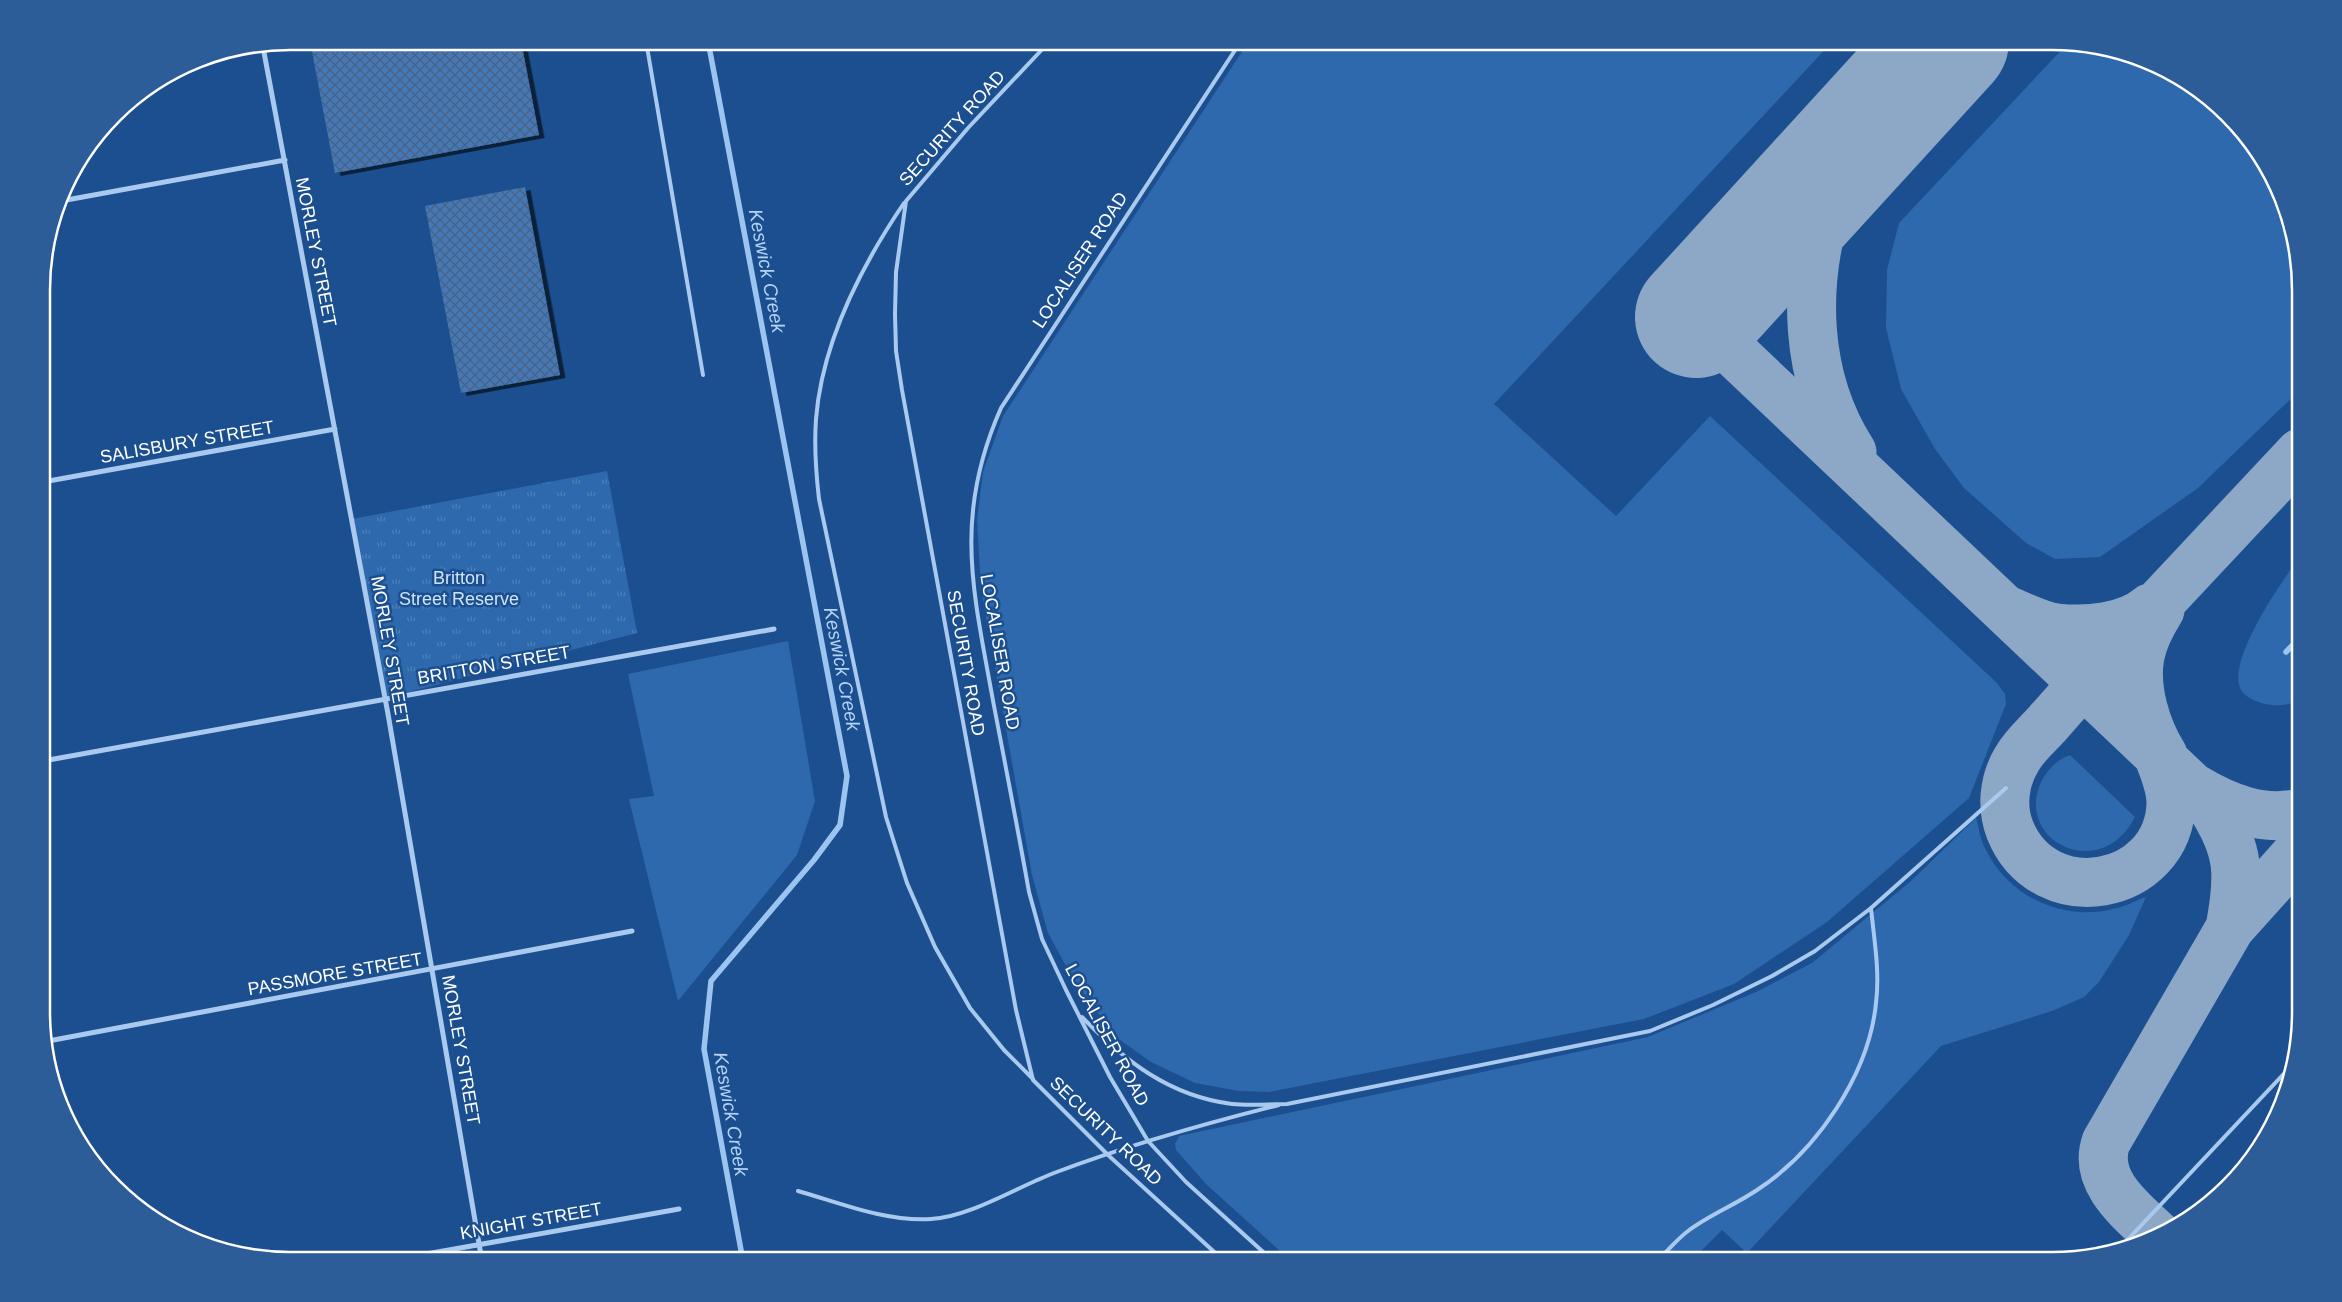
<svg xmlns="http://www.w3.org/2000/svg" width="2342" height="1302" font-family="Arial,sans-serif">
  <defs>
    <pattern id="park-tufts" width="24" height="20" patternUnits="userSpaceOnUse" patternTransform="scale(1.25)"><rect width="24" height="20" fill="#2e69ad"/><path d="M3 7l-1-3M5 7V3M7 7l1-3M15 17l-1-3M17 17v-4M19 17l1-3" fill="none" stroke="#4d80b9"/></pattern>
    <pattern id="building-cross-hatch" width="8" height="8" patternUnits="userSpaceOnUse" patternTransform="scale(1.25)"><rect width="8" height="8" fill="#4478b7"/><path d="M0 0l8 8M0 8l8-8" fill="none" stroke="#486282"/></pattern>
    <filter id="shadow"><feDropShadow dx="5.5" dy="3" stdDeviation="0" flood-color="#0009"/></filter>
  </defs>
  <rect width="100%" height="100%" fill="#1b4f8f"/>
  <path fill="#2e69ad" d="M1249 41H1833L1494 404 1616 516 1710 416 1997 683 2005 694 2006 704 1969 798 1827 922 1734 984 1644 1019 1269 1092 1239 1091 1195 1083 1151 1062 1116 1037 1073 979 1048 933 1032 875 981 589 977 520 983 472 1003 416Z
    M2068 43 2116 50 2176 74 2216 103 2259 152 2288 211 2300 274V390L2198 488 2100 557 2055 559 2026 543 1964 488 1935 449 1901 389 1886 328 1887 270 1899 223Z
    M2300 557V700C2286 707 2270 707 2256 701 2251 699 2244 695 2241 690 2225 662 2283 579 2300 557Z
    M788 641 815 801 797 855 678 1001 629 799 654 796 628 674Z
    M2070 755 2135 817C2100 885 2012 840 2042 780 2049 768 2057 760 2070 755Z
    M1976 818C1979 828 1980 839 1985 848 2008 897 2064 923 2117 908 2127 906 2136 900 2146 897L2129 935 2099 982 2084 997 2052 1011 1941 1046 1747 1253 1722 1230 1692 1260H1290L1206 1184 1176 1150 1175 1144 1179 1136 1648 1037 1756 992 1812 963 1911 881Z"/>
  <path fill="url(#park-tufts)" d="M607 471 637 633 385 698 352 519Z"/>
  <g fill="none" stroke-linecap="round" stroke-linejoin="round">
    <path stroke="#9cc4f0" stroke-width="5.5" d="M708 41 847 776 840 825 814 860 711 981 704 1049 743 1261
      M2286 652 2300 637"/>
    <path stroke="#8da7c7" stroke-width="49" d="M1696 317 2210 804C2240 850 2240 875 2230 928
      M1852 452C1804 377 1802 284 1829 201 1837 175 1854 151 1868 127
      M2160 610C2152 623 2143 640 2140 656 2134 688 2146 728 2163 755
      M2009 611C2024 617 2040 626 2057 628 2087 631 2126 628 2150 608
      M2158 755C2164 771 2171 786 2171 803 2169 891 2044 914 2010 830 2001 807 2004 780 2017 759 2024 746 2037 735 2047 724 2066 702 2086 680 2107 659 2171 590 2236 522 2300 453
      M2194 788C2226 807 2262 822 2300 813
      M2158 1236C2133 1212 2092 1182 2106 1142L2230 928 2300 850"/>
    <path stroke="#8da7c7" stroke-width="122" d="M1696 317 1948 41"/>
  </g>
  <path fill="url(#building-cross-hatch)" filter="url(#shadow)" d="M310 41H521L539 135 335 173Z
    M525 187 560 375 461 393 425 206Z"/>
  <g fill="none" stroke-linecap="round" stroke-linejoin="round">
    <path stroke="#a9c9ee" stroke-width="4" d="M646 41 703 375
      M1050 41 968 128 906 201 896 272 895 314 896 351 902 390 1016 1010 1033 1080 1108 1155 1223 1260
      M1241 41 1001 408C952 518 974 594 994 706 1006 768 1018 830 1029 892L1042 939 1066 990 1110 1077 1148 1141 1186 1182 1272 1260
      M904 203C862 265 822 343 816 419 814 446 816 473 819 499L886 817 907 883 935 947 970 1008 1004 1050 1033 1079
      M1082 1017C1125 1061 1169 1096 1232 1104 1250 1106 1269 1104 1287 1104L1650 1031 1713 1005 1772 976 1815 951 1871 908 2006 788
      M798 1191C840 1203 886 1222 931 1219 970 1217 1017 1187 1054 1173 1128 1145 1203 1124 1279 1105
      M2118 1250 2294 1063
      M1658 1260C1668 1251 1677 1239 1688 1231 1709 1215 1735 1205 1757 1190 1817 1151 1869 1074 1876 1003 1880 971 1874 939 1871 908"/>
    <path stroke="#a9c9ee" stroke-width="5" d="M263 47 388 714 482 1261
      M61 201 285 160
      M43 482 335 429
      M43 761 774 629
      M43 1042 632 931
      M387 1261 679 1209"/>
  </g>
  <g text-anchor="middle" dominant-baseline="central" stroke-width="5" stroke-linejoin="round" paint-order="stroke">
    <g font-size="18" fill="#fff" stroke="#1b4f8f">
      <text transform="translate(952 128) rotate(-48)">SECURITY ROAD</text>
      <text transform="translate(316 252) rotate(79)">MORLEY STREET</text>
      <text transform="translate(1080 260) rotate(-57)">LOCALISER ROAD</text>
      <text transform="translate(187 442) rotate(-10)">SALISBURY STREET</text>
      <text transform="translate(390 651) rotate(80)">MORLEY STREET</text>
      <text transform="translate(1000 652) rotate(80)">LOCALISER ROAD</text>
      <text transform="translate(966 663) rotate(80)">SECURITY ROAD</text>
      <text transform="translate(494 665) rotate(-10)">BRITTON STREET</text>
      <text transform="translate(335 974) rotate(-10)">PASSMORE STREET</text>
      <text transform="translate(1107 1035) rotate(62)">LOCALISER ROAD</text>
      <text transform="translate(461 1050) rotate(80)">MORLEY STREET</text>
      <text transform="translate(1106 1131) rotate(44)">SECURITY ROAD</text>
      <text transform="translate(531 1221) rotate(-10)">KNIGHT STREET</text>
    </g>
    <g font-size="18" fill="#cfe3fa" stroke="#1b4f8f">
      <text x="459" y="578">Britton<tspan x="459" dy="21">Street Reserve</tspan></text>
    </g>
    <g font-size="19" font-style="italic" fill="#b5d3f5" stroke="#1b4f8f">
      <text transform="translate(767 271) rotate(79)">Keswick Creek</text>
      <text transform="translate(842 669) rotate(79)">Keswick Creek</text>
      <text transform="translate(731 1114) rotate(80)">Keswick Creek</text>
    </g>
  </g>
  <path d="M0 0H2342V1302H0ZM290 50H2052A240 240 0 0 1 2292 290V1012A240 240 0 0 1 2052 1252H290A240 240 0 0 1 50 1012V290A240 240 0 0 1 290 50Z" fill="#2d5d98" fill-rule="evenodd"/>
  <path fill="none" stroke="#fff" stroke-width="2.5" d="M290 50H2052A240 240 0 0 1 2292 290V1012A240 240 0 0 1 2052 1252H290A240 240 0 0 1 50 1012V290A240 240 0 0 1 290 50Z"/>
</svg>
